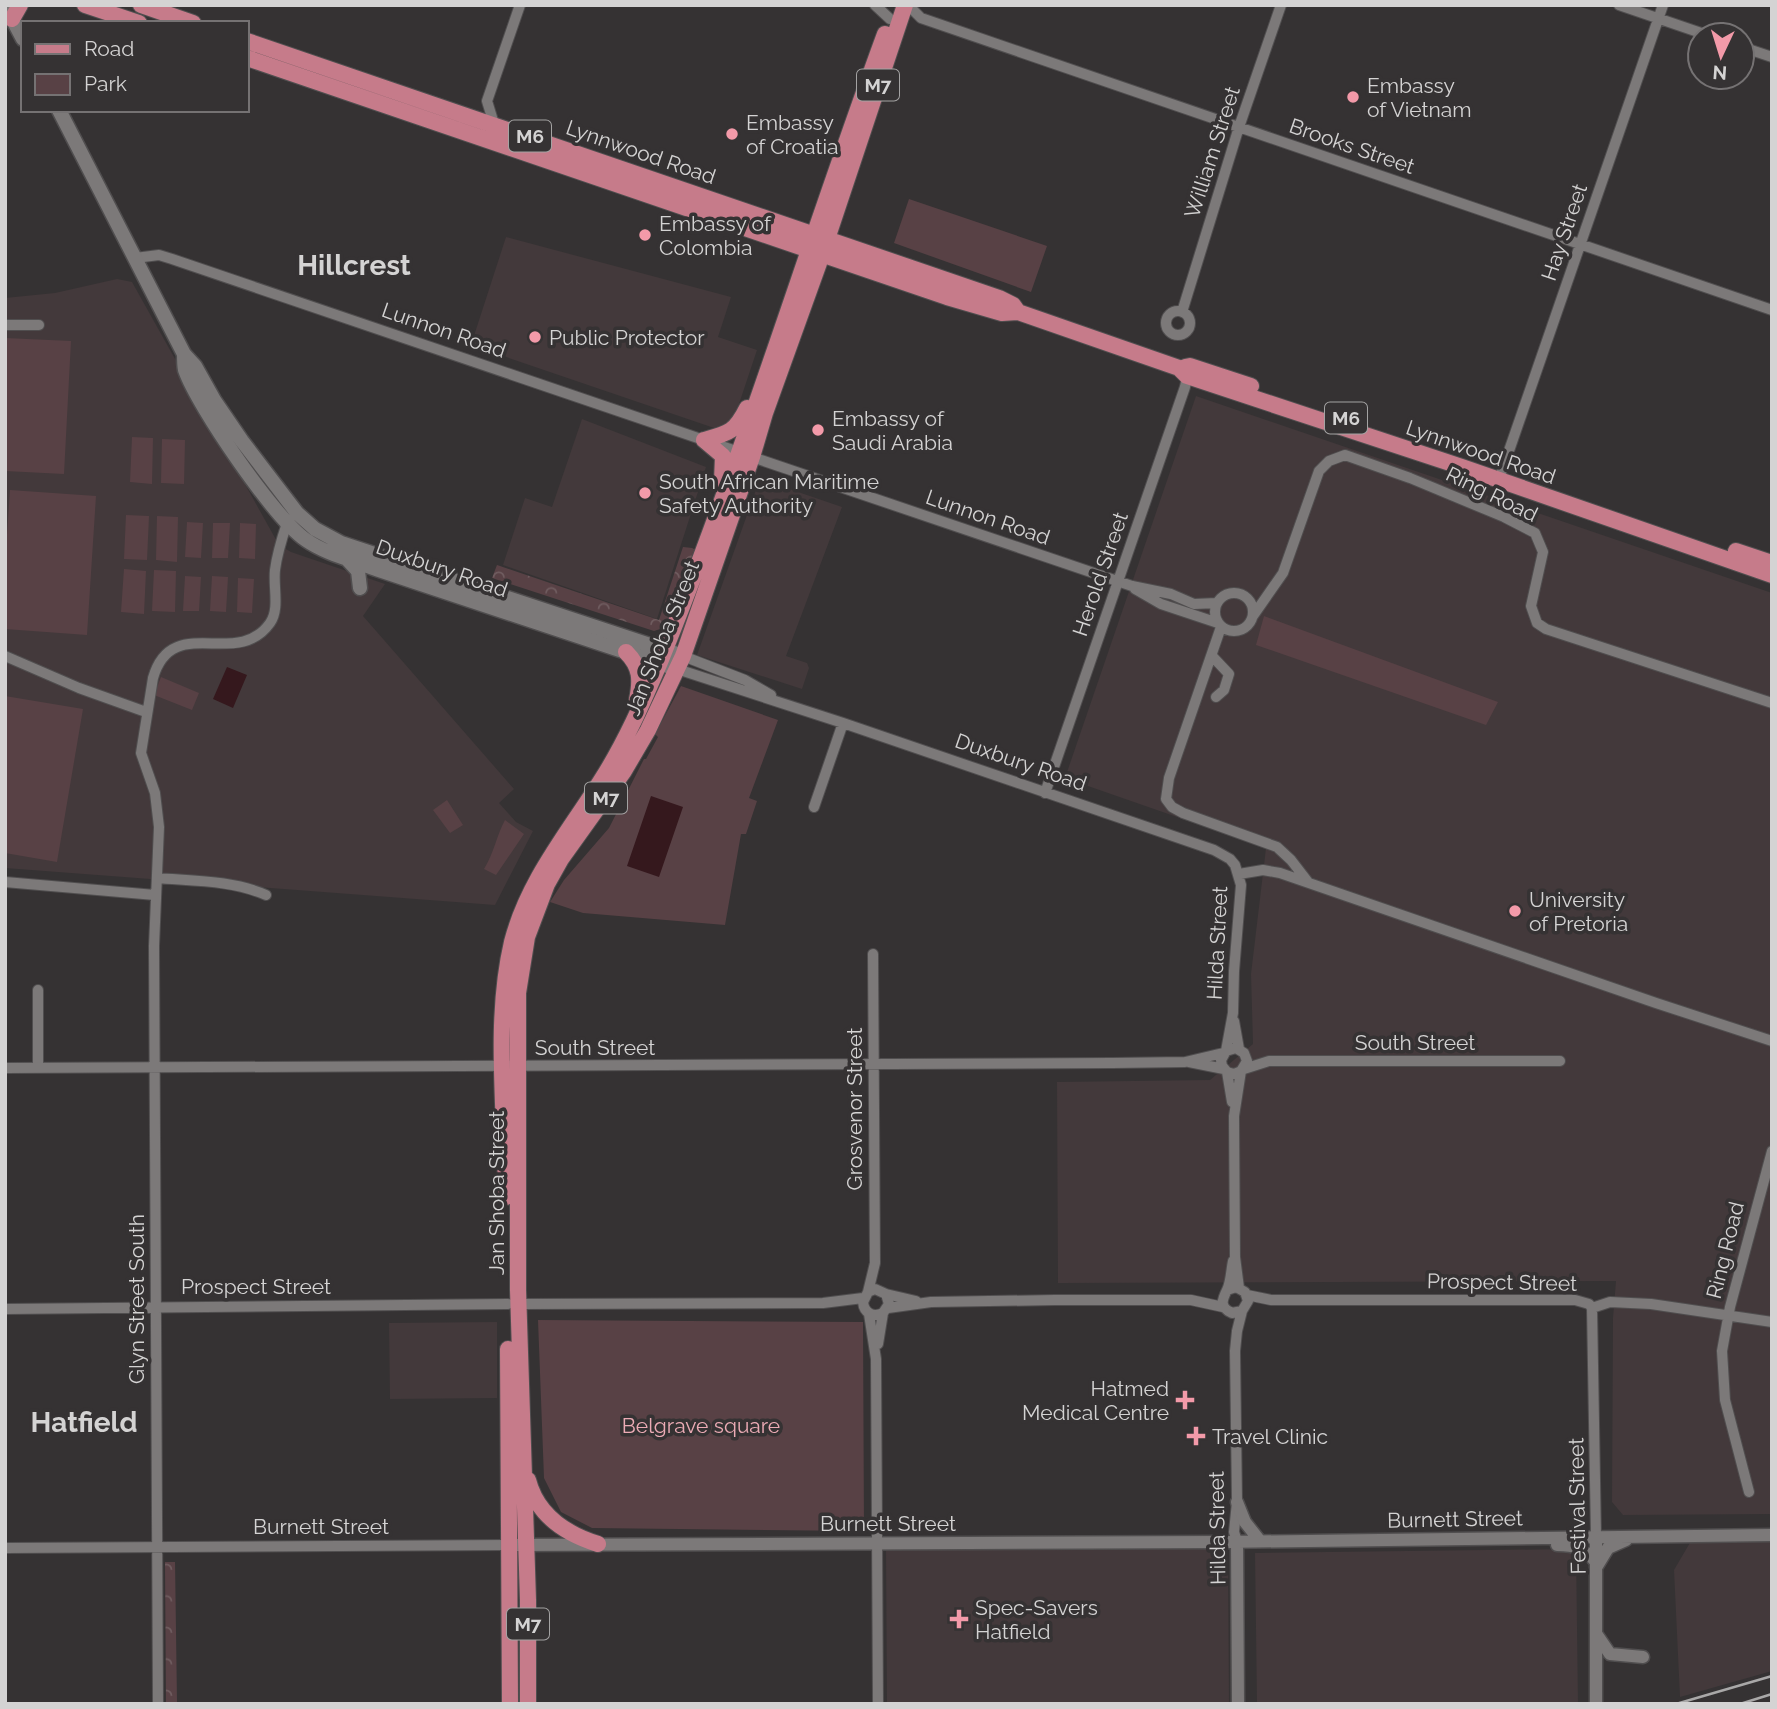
<svg xmlns="http://www.w3.org/2000/svg" width="1777" height="1709" font-family="Raleway,sans-serif">
  <defs>
    <pattern id="forest-crowns" width="20" height="18" patternUnits="userSpaceOnUse" patternTransform="scale(1.75)"><rect width="20" height="18" fill="#584145"/><path d="M2 6a3 3 0 1 1 6 0M12 15a3 3 0 1 1 6 0" fill="none" stroke="#6f5c5f"/></pattern>
  </defs>
  <rect width="100%" height="100%" fill="#353233"/>
  <path fill="#43393b" d="M506 237 731 297 718 337 757 350 732 425 720 430 471 345Z
    M117 279 132 282 279 545 291 552 385 584 363 616 514 789 499 803 516 822 533 831 495 905 5 868V298L55 293Z
    M1196 396 1772 593V1514L1623 1515 1612 1502 1613 1318 1616 1281 1058 1283 1057 1082 1210 1080 1253 1044 1251 974 1266 848 1065 778Z
    M582 419 706 467 657 619 503 565 525 498 552 507Z
    M766 481 842 507 786 656 807 663 809 668 802 689 697 655 757 487Z
    M497 1322V1398L390 1399 389 1323Z
    M1772 1540V1671L1680 1697 1674 1570 1691 1541Z
    M1228 1549 1229 1704H887L886 1550Z
    M1576 1549 1578 1704H1257L1255 1553Z"/>
  <path fill="url(#forest-crowns)" d="M683 547 692 548 698 551 666 627 654 631 492 578 497 565 659 620Z
    M165 1562H175L177 1704H166Z"/>
  <path fill="#584145" d="M909 199 1047 246 1031 292 894 243Z
    M5 338 71 341 64 474 5 471Z
    M132 437 153 438 152 484 130 482Z
    M162 439 185 440 184 484 161 483Z
    M10 490 96 496 87 635 5 629V564Z
    M126 515 149 516 147 560 124 559Z
    M157 516 178 517 177 562 156 560Z
    M187 522 203 523 201 558 185 557Z
    M213 523H230L228 558H212Z
    M240 523 256 524 255 559 239 558Z
    M124 569 146 571 144 614 121 612Z
    M154 570 176 571 175 612 152 611Z
    M185 576 201 577 199 611H183Z
    M212 576 228 577 226 612 210 611Z
    M238 578 254 579 252 613 237 612Z
    M1264 616 1498 702 1486 725 1256 645Z
    M161 677 199 693 192 710 154 695Z
    M681 686 778 720 749 798 757 801 746 834H741L725 925 583 913 550 902 564 880 609 828 644 759H646L658 737 655 734Z
    M5 696 83 709 57 862 5 853Z
    M447 800 463 825 450 833 433 810Z
    M505 820 524 834 496 875 484 869C494 853 496 837 505 820Z
    M538 1320 863 1322 864 1531 592 1528 561 1512 544 1478Z"/>
  <path fill="#35181d" d="M227 667 247 675 233 708 213 699Z
    M651 796 683 807 659 877 627 866Z"/>
  <g fill="none" stroke-linecap="round" stroke-linejoin="round">
    <g stroke="#504e4f" stroke-width="12">
      <path id="minor" d="M875 5 890 19
        M908 5 921 18 1772 310
        M1619 5 1707 35
        M1742 47 1772 57
        M494 124 487 101 520 5
        M135 258 159 255 172 259 739 452
        M1166 323a12 12 0 1 1 24 0a12 12 0 1 1-24 0Z
        M1182 312 1239 127 1281 5
        M5 325H39
        M752 457 1132 586 1171 594 1194 604 1217 603
        M1502 471 1663 5
        M1135 589 1161 604 1218 623
        M1215 612a19 19 0 1 1 38 0a19 19 0 1 1-38 0Z
        M1253 616 1283 573 1319 471 1329 461 1345 455 1410 478 1504 517 1535 533 1543 552 1531 606 1537 623 1546 629 1772 703
        M1221 627 1169 778 1166 799 1172 807 1183 813 1277 847 1291 860 1308 882
        M5 656 79 688 146 712
        M683 656 745 680 771 695
        M1212 656 1229 674 1224 690 1216 697
        M677 669 843 723 1214 850 1230 859 1235 865 1241 885 1234 971 1233 1013 1226 1051 1221 1060 1222 1066 1227 1072 1234 1074 1241 1071 1247 1061 1244 1053 1236 1048 1226 1051
        M1045 793 1185 387 1188 373
        M814 807 843 723
        M1239 874 1263 870 1280 873 1656 1003 1772 1041
        M157 878C193 881 232 880 266 895
        M5 882 155 895
        M1234 1021 1239 1049
        M1189 1062 1224 1069
        M5 1068 1112 1063 1185 1062 1223 1053
        M38 1068V990
        M1244 1069 1269 1061H1560
        M1227 1072 1232 1102
        M1239 1288 1235 1257 1234 1116 1241 1071
        M1227 1290 1236 1287 1245 1292 1248 1301 1242 1311 1232 1313C1219 1307 1222 1300 1227 1290 1231 1282 1231 1270 1233 1261
        M868 1292 875 1289 886 1294 889 1304 883 1313C873 1318 864 1313 863 1302L868 1292 875 1263 873 954
        M886 1294 916 1301
        M1247 1295 1271 1300H1575L1589 1304 1592 1308
        M518 1304 823 1303 863 1298
        M888 1308 931 1302 1055 1300H1191L1223 1307
        M1592 1308 1596 1537
        M1592 1308 1610 1302 1651 1304 1772 1322
        M5 1309 508 1304
        M869 1314 876 1359 878 1704
        M878 1344 883 1313
        M1749 1492 1725 1400 1722 1351 1730 1307 1772 1151
        M1237 1541 1234 1532 1237 1502 1235 1351 1237 1331 1242 1311
        M5 1548 510 1545
        M158 1704 154 946 159 827 155 793 141 753 153 678C172 612 237 670 270 623 280 609 273 587 275 570 277 554 282 538 287 523"/>
    </g>
    <g stroke="#504e4f" stroke-width="15">
      <path id="tertiary" d="M1237 1502 1245 1522 1260 1541
        M1596 1537V1704
        M1237 1541 1238 1704
        M510 1545 1221 1542 1772 1535
        M1557 1545C1576 1545 1584 1548 1596 1562
        M1597 1566 1608 1548 1626 1540
        M1597 1635 1610 1654 1643 1657"/>
    </g>
    <g stroke="#504e4f" stroke-width="17">
      <path id="secondary" d="M5 5 23 39
        M59 110 184 354 195 366 214 400 242 441 297 513 315 529 341 543 683 656
        M184 354C184 360 184 365 185 370 198 407 275 519 306 540 326 554 353 560 376 569L677 669
        M347 559 358 571 360 588"/>
    </g>
    <g stroke="#504e4f" stroke-width="18">
      <path id="primary" d="M85 5 139 23
        M141 5 193 23
        M12 19 20 5
        M247 41 999 298 1013 305 1018 312 1179 368 1187 376 1462 467 1772 575
        M247 58 947 297 1002 313 1018 312
        M1185 367 1190 366 1251 386
        M704 440C729 433 735 432 747 408
        M704 440 723 456 722 481
        M1736 551 1772 563
        M626 652C641 667 641 680 637 700
        M506 1197C506 1115 493 1023 512 942 528 880 569 832 602 779 625 743 643 702 660 662 744 456 808 243 885 34
        M508 1349 510 1704
        M528 1480C537 1515 566 1534 598 1544
        M528 1704V1600L518 1290V993L527 937 547 884 561 859 624 771 648 730 683 656 752 457 765 413 819 263 905 5"/>
    </g>
    <use href="#minor" stroke="#7c7979" stroke-width="10"/>
    <use href="#tertiary" stroke="#7c7979" stroke-width="12"/>
    <use href="#secondary" stroke="#7c7979" stroke-width="14"/>
    <use href="#primary" stroke="#c67b8a" stroke-width="16"/>
    <path stroke="#a9a8a8" stroke-width="2.5" d="M1676 1704 1772 1676
      M1740 1704 1772 1694"/>
  </g>
  <g fill="#f39aa9" stroke="#353233" stroke-width="2.5">
    <circle cx="1353" cy="97" r="7"/>
    <circle cx="732" cy="134" r="7"/>
    <circle cx="645" cy="235" r="7"/>
    <circle cx="535" cy="337" r="7"/>
    <circle cx="818" cy="430" r="7"/>
    <circle cx="645" cy="493" r="7"/>
    <circle cx="1515" cy="911" r="7"/>
    <path d="M1181.5 1389.5h7v7h7v7h-7v7h-7v-7h-7v-7h7z"/>
    <path d="M1192.5 1425.5h7v7h7v7h-7v7h-7v-7h-7v-7h7z"/>
    <path d="M955.5 1608.5h7v7h7v7h-7v7h-7v-7h-7v-7h7z"/>
  </g>
  <g text-anchor="middle" dominant-baseline="central" stroke-width="7" stroke-linejoin="round" paint-order="stroke">
    <g fill="#353233" stroke="#a4a3a3" stroke-width="2">
      <rect x="857" y="69.5" width="42" height="31" rx="5"/>
      <rect x="509" y="120.5" width="42" height="31" rx="5"/>
      <rect x="1325" y="402.5" width="42" height="31" rx="5"/>
      <rect x="585" y="782.5" width="42" height="31" rx="5"/>
      <rect x="507" y="1608.5" width="42" height="31" rx="5"/>
    </g>
    <g font-size="19" font-weight="bold" fill="#d4d3d3">
      <text x="878" y="85">M7</text>
      <text x="530" y="136">M6</text>
      <text x="1346" y="418">M6</text>
      <text x="606" y="798">M7</text>
      <text x="528" y="1624">M7</text>
    </g>
    <g font-size="21" fill="#d4d3d3" stroke="#353233" text-anchor="start">
      <text x="1367" y="85">Embassy<tspan x="1367" dy="24">of Vietnam</tspan></text>
      <text x="746" y="122">Embassy<tspan x="746" dy="24">of Croatia</tspan></text>
      <text x="659" y="223">Embassy of<tspan x="659" dy="24">Colombia</tspan></text>
      <text x="549" y="337">Public Protector</text>
      <text x="832" y="418">Embassy of<tspan x="832" dy="24">Saudi Arabia</tspan></text>
      <text x="659" y="481">South African Maritime<tspan x="659" dy="24">Safety Authority</tspan></text>
      <text x="1529" y="899">University<tspan x="1529" dy="24">of Pretoria</tspan></text>
      <text x="1169" y="1388" text-anchor="end">Hatmed<tspan x="1169" dy="24">Medical Centre</tspan></text>
      <text x="1212" y="1436">Travel Clinic</text>
      <text x="975" y="1607">Spec-Savers<tspan x="975" dy="24">Hatfield</tspan></text>
    </g>
    <g font-size="21" fill="#d4d3d3" stroke="#353233">
      <text transform="translate(1352 146) rotate(19)">Brooks Street</text>
      <text transform="translate(641 152) rotate(19)">Lynnwood Road</text>
      <text transform="translate(1212 152) rotate(-72)">William Street</text>
      <text transform="translate(1564 232) rotate(-71)">Hay Street</text>
      <text transform="translate(444 330) rotate(19)">Lunnon Road</text>
      <text transform="translate(1481 452) rotate(19)">Lynnwood Road</text>
      <text transform="translate(1492 494) rotate(26)">Ring Road</text>
      <text transform="translate(988 517) rotate(19)">Lunnon Road</text>
      <text transform="translate(442 568) rotate(19)">Duxbury Road</text>
      <text transform="translate(1100 574) rotate(-71)">Herold Street</text>
      <text transform="translate(662 638) rotate(-68)">Jan Shoba Street</text>
      <text transform="translate(1021 762) rotate(19)">Duxbury Road</text>
      <text transform="translate(1217 943) rotate(-87)">Hilda Street</text>
      <text x="1415" y="1042">South Street</text>
      <text x="595" y="1047">South Street</text>
      <text transform="translate(854 1109) rotate(-90)">Grosvenor Street</text>
      <text transform="translate(496 1193) rotate(-90)">Jan Shoba Street</text>
      <text transform="translate(1725 1250) rotate(-76)">Ring Road</text>
      <text transform="translate(1502 1282) rotate(1)">Prospect Street</text>
      <text x="256" y="1286">Prospect Street</text>
      <text transform="translate(136 1299) rotate(-90)">Glyn Street South</text>
      <text transform="translate(1577 1506) rotate(-91)">Festival Street</text>
      <text transform="translate(1455 1519) rotate(-1)">Burnett Street</text>
      <text x="888" y="1523">Burnett Street</text>
      <text x="321" y="1526">Burnett Street</text>
      <text transform="translate(1217 1528) rotate(-91)">Hilda Street</text>
    </g>
    <g font-size="21" fill="#ecabb5" stroke="#353233">
      <text x="701" y="1425">Belgrave square</text>
    </g>
    <g font-size="28" font-weight="bold" fill="#d4d3d3" stroke="#353233">
      <text x="354" y="265">Hillcrest</text>
      <text x="84" y="1422">Hatfield</text>
    </g>
  </g>
  <rect width="1777" height="1709" fill="none" stroke="#d4d3d3" stroke-width="14"/>
  <rect x="21" y="21" width="228" height="91" fill="#353233" stroke="#757273" stroke-width="2"/>
  <rect x="35" y="44" width="35" height="10" fill="#c67b8a" stroke="#757273" stroke-width="2"/>
  <text x="84" y="56" font-size="21" fill="#d4d3d3">Road</text>
  <rect x="35" y="74" width="35" height="21" fill="#584145" stroke="#757273" stroke-width="2"/>
  <text x="84" y="91" font-size="21" fill="#d4d3d3">Park</text>
  <g transform="translate(1721 56) rotate(184)"><circle r="33" fill="#353233" stroke="#757273" stroke-width="2"/>
  <path d="M0-5L12 26L0 18L-12 26Z" fill="#f39aa9"/>
  <text y="-10" font-size="19" font-weight="bold" text-anchor="middle" fill="#d4d3d3">N</text>
  </g>
</svg>
